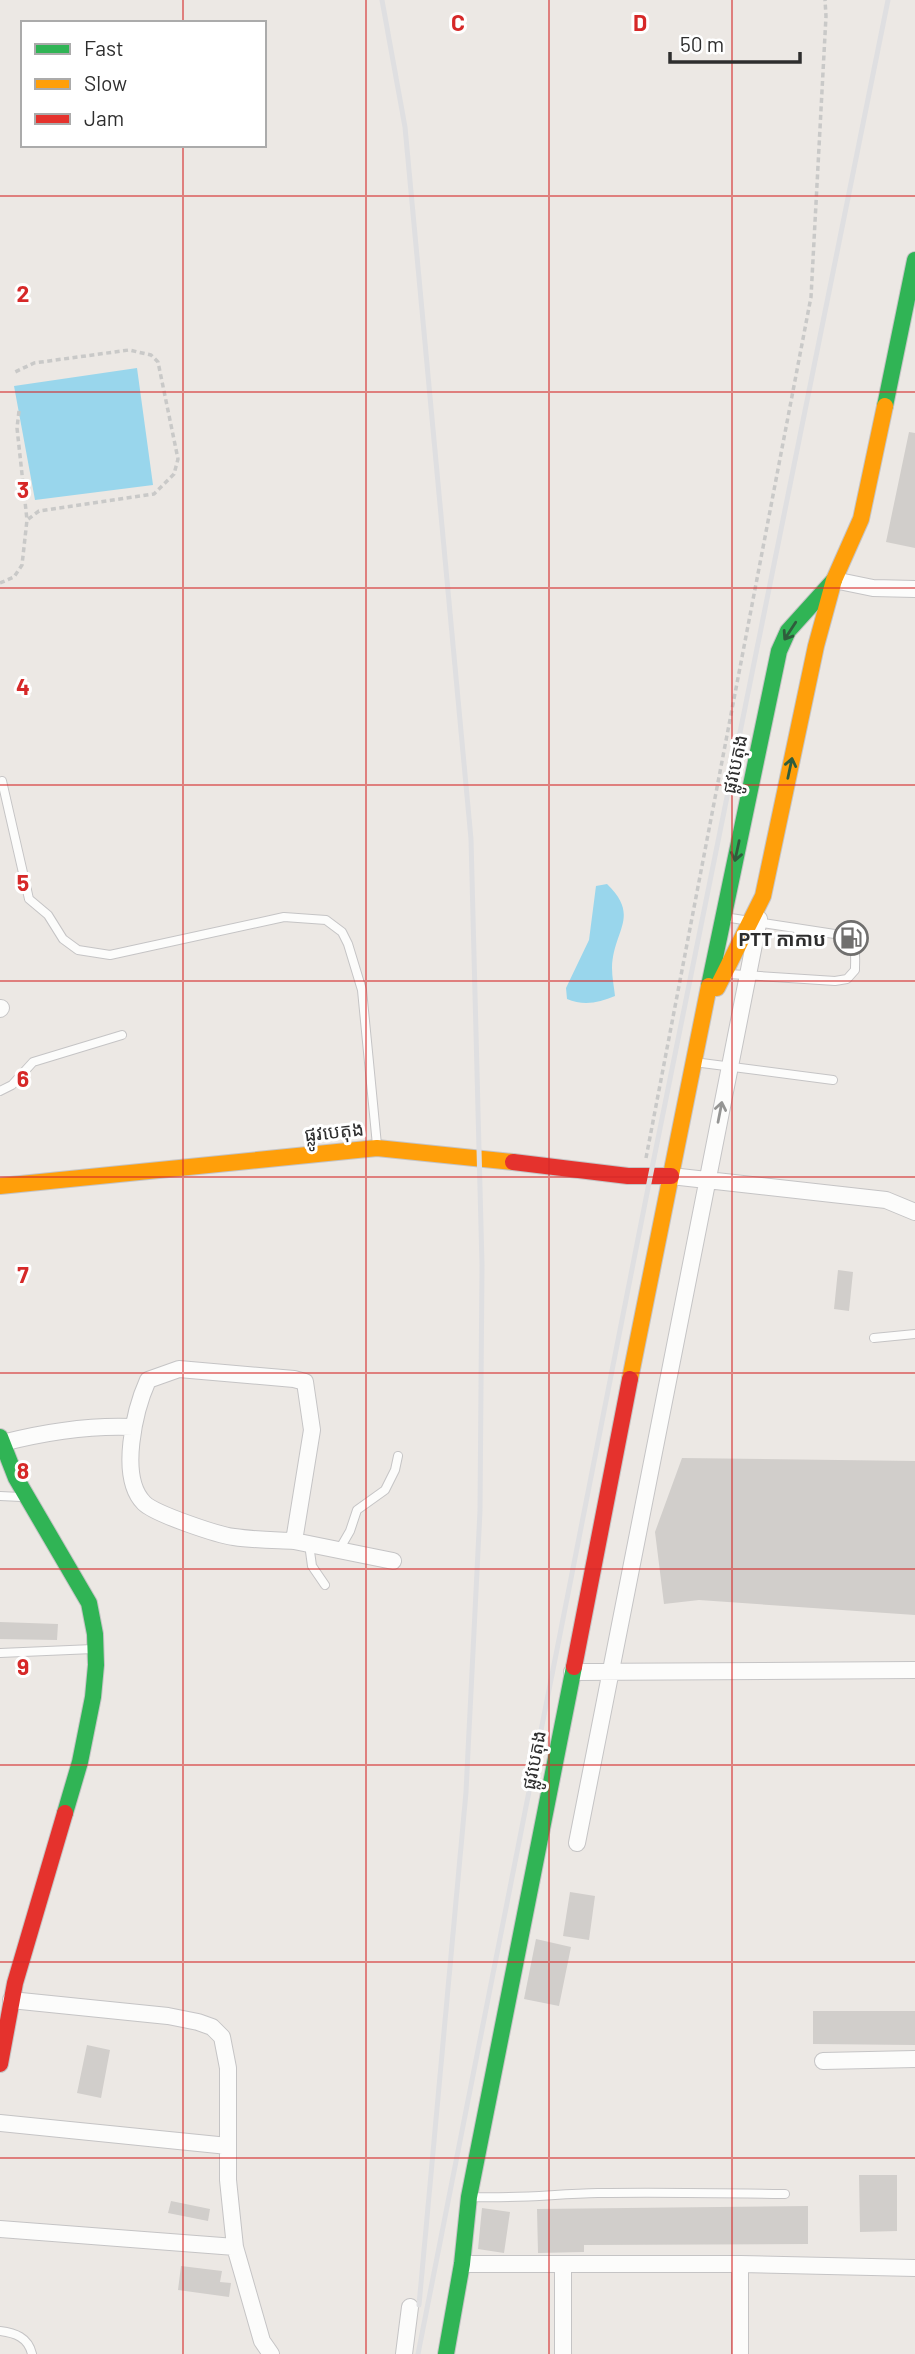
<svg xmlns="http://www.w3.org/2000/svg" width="915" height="2354" font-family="Barlow,'Noto Sans Khmer',sans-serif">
  <rect width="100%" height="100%" fill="#ece8e4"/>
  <path fill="#99d6ec" d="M137 368 153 485 35 500 14 386Z
    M607 884C641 917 613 930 612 968 612 977 614 987 615 996 599 1003 583 1006 567 999L566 988 589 940 596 886Z"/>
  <path fill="#d1cecb" d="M909 432 915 433V548L886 542Z
    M838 1270 853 1272 849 1311 834 1309Z
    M682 1458 915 1461V1615L699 1600 664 1604 655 1532Z
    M0 1622 58 1624 57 1640 0 1639Z
    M570 1892 595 1896 589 1940 563 1936Z
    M536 1939 571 1947 559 2006 524 1999Z
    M813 2011H915V2045L813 2044Z
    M87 2045 110 2050 101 2098 77 2093Z
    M859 2175H897V2231L860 2232Z
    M171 2201 210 2209 208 2221 168 2213Z
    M808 2206V2244L584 2245V2252L538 2253 537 2209Z
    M482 2208 510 2212 504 2253 478 2249Z
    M181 2266 222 2271 220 2282 231 2283 229 2297 178 2290Z"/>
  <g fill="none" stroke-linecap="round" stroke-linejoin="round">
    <g stroke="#c5c4c5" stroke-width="10">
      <path id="lane" d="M2 781 29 899 48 915 63 939 78 950 110 955 284 917 326 920 342 932 348 944 362 990 377 1145
        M724 917 841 935C858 942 855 953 855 970L847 979 835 981 729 974
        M694 1062 833 1080
        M0 1091 12 1085 33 1062 122 1035
        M874 1338 915 1334
        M0 1496 21 1497
        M309 1544 312 1566 325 1585
        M339 1550 350 1531 357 1510 385 1490 395 1470 398 1456
        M0 1653 93 1649
        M470 2197C513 2199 555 2194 598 2193 660 2192 723 2193 785 2194
        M0 2331C15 2333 28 2337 32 2354"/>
    </g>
    <g stroke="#c5c4c5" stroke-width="18">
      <path id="street" d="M834 580 873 588 915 589
        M0 1009 1 1008
        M671 1176 886 1200 915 1212
        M179 1369 294 1379 305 1382 312 1430 294 1541C274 1540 254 1540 234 1537 218 1535 155 1514 144 1503 118 1477 135 1409 148 1380Z
        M2 1443C45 1432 88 1425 133 1427
        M294 1541 393 1561
        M572 1672 915 1670
        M577 1843 759 919
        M11 2000 168 2016 198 2022 212 2027 222 2037 228 2068V2180L235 2247 262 2341 271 2354
        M823 2061 915 2059
        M0 2123 228 2146
        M0 2229 235 2247
        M462 2264H740L915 2268
        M740 2264V2354
        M404 2354 410 2307
        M563 2354V2265"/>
    </g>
    <g stroke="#c5c4c5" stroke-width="18">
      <path id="fast" d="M885 406 915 260
        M709 986 779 651 788 631 834 580
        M0 1437 16 1478 89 1603 95 1634 96 1665 93 1697 80 1762 65 1813
        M446 2354 462 2264 469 2197 574 1667"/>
    </g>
    <g stroke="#c5c4c5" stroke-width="18">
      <path id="slow" d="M717 988 763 896 816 646 834 580 861 519 885 406
        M0 1186 377 1148 513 1162
        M630 1379 709 986"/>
    </g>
    <g stroke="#c5c4c5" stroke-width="18">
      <path id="jam" d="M513 1162 628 1176H671
        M574 1667 630 1379
        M0 2064 15 1983 65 1813"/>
    </g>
    <path stroke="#c9c9c8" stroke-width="3.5" stroke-dasharray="5 3.5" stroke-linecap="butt" d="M19 411 17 428 27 520
      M0 583 14 577 22 565 27 520 39 511 154 494 174 474 178 459 158 362 151 355 129 350 34 363 15 372
      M646 1158 811 297 826 16 825 0"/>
    <use href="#lane" stroke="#fcfcfb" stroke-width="8"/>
    <use href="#street" stroke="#fcfcfb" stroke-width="16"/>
    <use href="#fast" stroke="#30b455" stroke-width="16"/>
    <use href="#slow" stroke="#ff9f0a" stroke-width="16"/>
    <use href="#jam" stroke="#e5322d" stroke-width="16"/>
    <path stroke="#dfdfe1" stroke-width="5" d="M382 0 405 127 471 839 482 1265 480 1511 466 1792 419 2305
      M418 2354 650 1178 888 0"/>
  </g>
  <defs><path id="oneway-shaft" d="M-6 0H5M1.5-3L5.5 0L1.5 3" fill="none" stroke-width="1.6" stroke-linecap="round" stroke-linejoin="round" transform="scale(1.75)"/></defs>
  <g stroke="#2f5d3c">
    <use href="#oneway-shaft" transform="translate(790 631) rotate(123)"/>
    <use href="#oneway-shaft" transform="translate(790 768) rotate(-78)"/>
    <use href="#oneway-shaft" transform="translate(737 851) rotate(102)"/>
  </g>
  <use stroke="#959594" href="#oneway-shaft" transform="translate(720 1112) rotate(-79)"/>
  <path fill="none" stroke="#d62828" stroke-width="2" stroke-opacity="0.55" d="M183 0V23M366 0V2354M549 0V2354M732 0V2354M183 145V2354M0 196H915M0 392H915M0 588H915M0 785H915M0 981H915M0 1177H915M0 1373H915M0 1569H915M0 1765H915M0 1962H915M0 2158H915"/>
  <defs>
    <g id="fuel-ring" transform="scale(1.75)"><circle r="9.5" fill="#fff" stroke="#706f6e" stroke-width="1.5"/><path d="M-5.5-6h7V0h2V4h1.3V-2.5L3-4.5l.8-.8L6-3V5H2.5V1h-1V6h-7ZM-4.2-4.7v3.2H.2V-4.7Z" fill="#706f6e"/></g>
  </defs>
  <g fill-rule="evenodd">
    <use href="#fuel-ring" x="851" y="938"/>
  </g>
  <g text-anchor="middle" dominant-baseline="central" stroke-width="6" stroke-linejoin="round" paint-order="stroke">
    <g font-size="19" fill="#2e2e2e" stroke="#fff">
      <text transform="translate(734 764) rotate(-78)">ផ្លូវបេតុង</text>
      <text transform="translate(334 1131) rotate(-6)">ផ្លូវបេតុង</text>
      <text transform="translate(533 1760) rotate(-79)">ផ្លូវបេតុង</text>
    </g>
    <g font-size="19" font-weight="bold" fill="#2e2e2e" stroke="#fff" text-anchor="end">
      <text x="826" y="938">PTT កាកាប</text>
    </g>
  </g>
  <g font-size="23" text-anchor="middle" font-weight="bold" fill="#d62828" stroke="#fff" stroke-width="6" stroke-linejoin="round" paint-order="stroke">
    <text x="458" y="31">C</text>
    <text x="640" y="31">D</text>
    <text x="23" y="302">2</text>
    <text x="23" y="498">3</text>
    <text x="23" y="695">4</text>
    <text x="23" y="891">5</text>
    <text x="23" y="1087">6</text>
    <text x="23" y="1283">7</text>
    <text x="23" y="1479">8</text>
    <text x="23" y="1675">9</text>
  </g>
  <rect x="21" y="21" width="245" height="126" fill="#ffffff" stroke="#ababab" stroke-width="2"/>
  <rect x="35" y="44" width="35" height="10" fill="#30b455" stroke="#ababab" stroke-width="2"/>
  <text x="84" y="56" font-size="21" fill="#2e2e2e">Fast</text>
  <rect x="35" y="79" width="35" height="10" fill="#ff9f0a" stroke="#ababab" stroke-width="2"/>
  <text x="84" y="91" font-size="21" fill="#2e2e2e">Slow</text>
  <rect x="35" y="114" width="35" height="10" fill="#e5322d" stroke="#ababab" stroke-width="2"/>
  <text x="84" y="126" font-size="21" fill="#2e2e2e">Jam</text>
  <path d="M670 52v10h130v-10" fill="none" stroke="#2e2e2e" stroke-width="3.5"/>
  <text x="680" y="52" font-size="21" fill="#2e2e2e" stroke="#ffffff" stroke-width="5" paint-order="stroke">50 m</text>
</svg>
